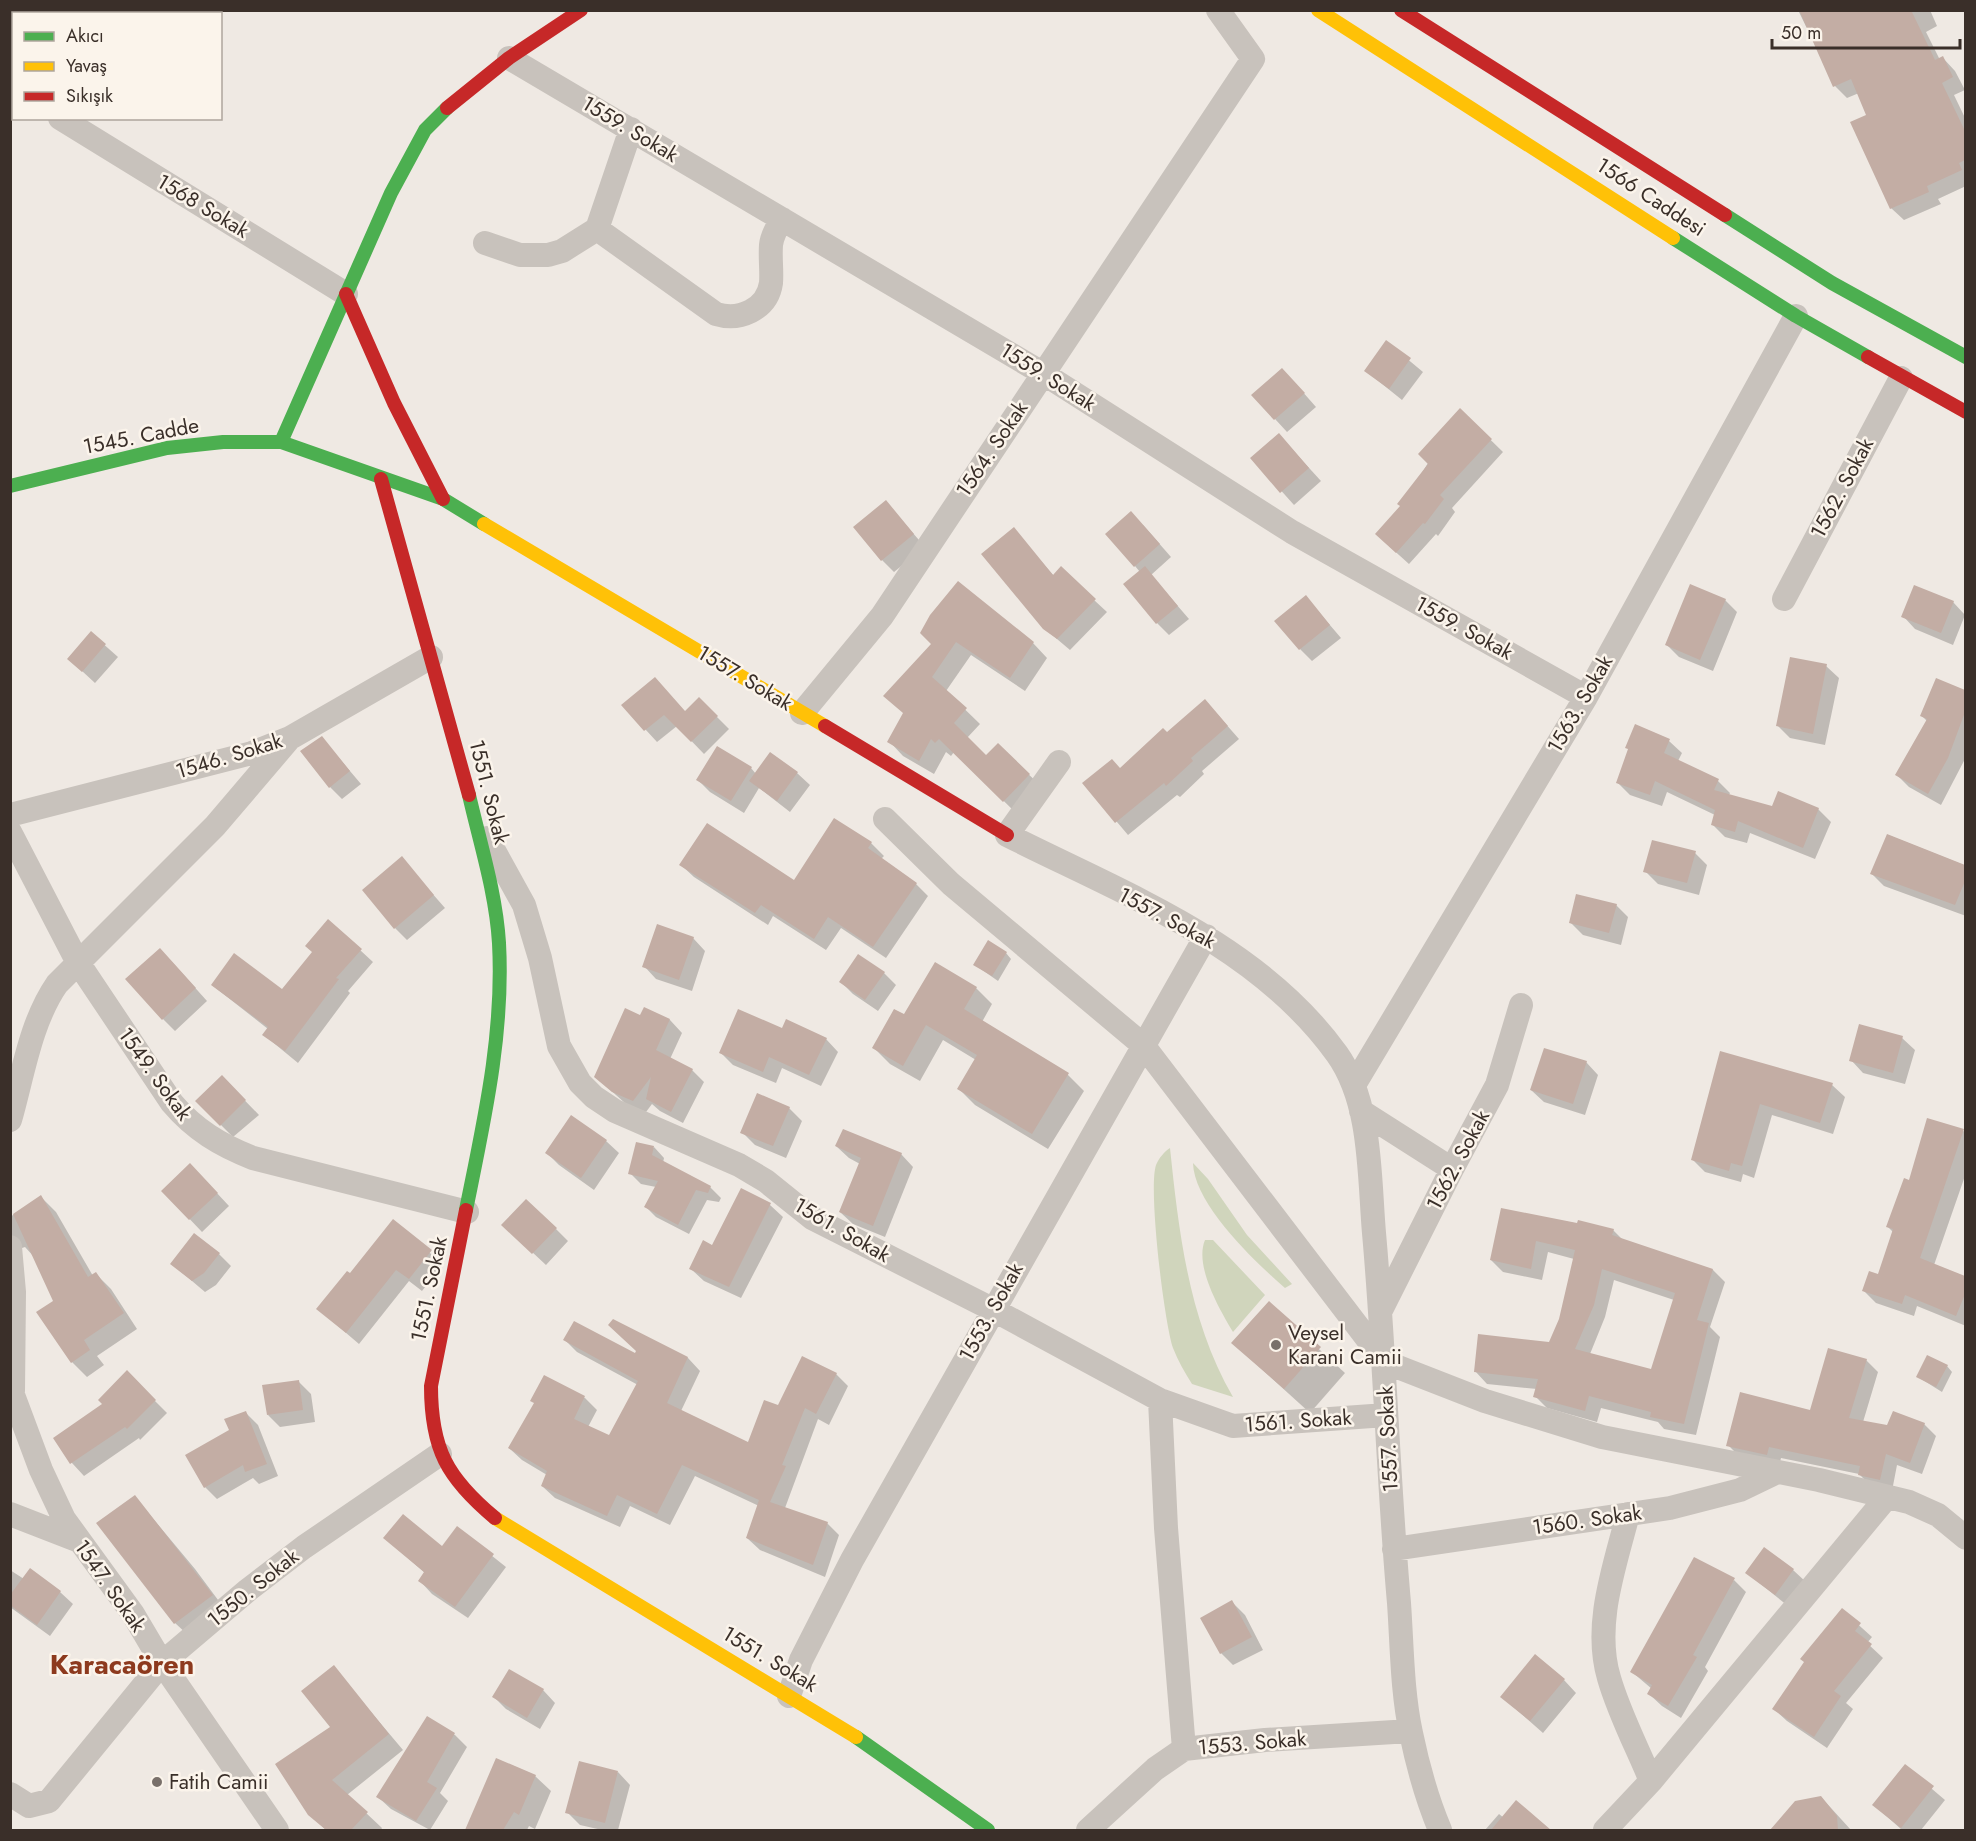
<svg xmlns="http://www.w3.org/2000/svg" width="1976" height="1841" font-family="Jost,sans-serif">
  <rect width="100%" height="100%" fill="#efe9e3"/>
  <path fill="#d0d5bc" d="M1170 1148C1179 1234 1189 1321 1233 1397L1192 1384C1185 1373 1178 1361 1173 1348 1164 1321 1148 1189 1156 1165 1159 1158 1164 1152 1170 1148Z
    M1193 1163 1208 1179 1247 1235 1292 1284 1285 1288C1255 1262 1194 1204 1193 1163Z
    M1205 1240H1213L1265 1295 1233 1332C1220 1310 1194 1266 1205 1240Z"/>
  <path fill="#0003" fill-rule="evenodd" d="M1798 10H1930L1937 26 1926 32 1940 60 1943 58 1955 71 1965 90 1954 95 1966 120V186L1938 199 1941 204 1904 220 1891 208 1868 115 1859 93 1847 98 1835 86Z
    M1387 342 1423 372 1402 400 1366 371Z
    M1294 382 1316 407 1287 432 1253 395Z
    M1460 410 1503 452 1452 508 1455 512 1438 536 1436 534 1409 564 1389 546 1402 506Z
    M1279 435 1321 481 1294 505 1252 458Z
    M886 502 925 547 894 572 882 560Z
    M1143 525 1171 557 1151 575 1189 619 1169 635 1157 623 1140 572 1135 566Z
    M1013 529 1054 576 1094 600 1107 612 1070 650 1044 628Z
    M1306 597 1341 638 1312 661 1300 649Z
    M1725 600 1737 612 1713 671 1679 657 1666 644Z
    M1953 602 1965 615 1953 645 1915 629 1903 616Z
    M91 633 118 657 95 683 82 671Z
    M922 633 1033 643 1047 658 1025 691 971 655 946 691 980 724 967 738 986 757 998 745 1044 789 1018 815 954 752 951 756 946 752 934 774 903 756 889 741 904 714 933 644Z
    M1826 666 1839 678 1825 745 1790 738 1778 726Z
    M1937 680 1966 692V757L1941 805 1909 787 1897 775 1928 722 1922 716Z
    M699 699 729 729 704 754 677 726 657 742 623 705 686 713Z
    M1217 714 1239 739 1202 771 1204 774 1180 797 1177 795 1128 835 1084 783 1120 769 1167 734Z
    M1636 726 1669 741 1682 753 1678 761 1718 781 1730 793 1729 795 1773 808 1818 809 1831 822 1815 859 1750 833 1747 843 1725 837 1713 825 1715 815 1667 792 1662 806 1630 795 1618 783Z
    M322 738 361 784 342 799 330 787Z
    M751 768 756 774 797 773 810 785 790 812 759 788 744 813 710 792 698 780Z
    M835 820 871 843 884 856 881 859 916 884 928 896 886 958 841 928 826 950 773 916 768 925 694 877 681 865 794 882Z
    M1888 835 1966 866V916L1884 886 1872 874Z
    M1695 853 1707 865 1699 895 1658 884 1645 871Z
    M402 859 445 908 407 940 395 928Z
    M1616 905 1628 917 1621 945 1583 935 1570 922Z
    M693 938 705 951 692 991 656 979 644 966Z
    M360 950 373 962 348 991 350 993 298 1063 264 1035 268 1029 212 985 282 991Z
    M1006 953 1011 959 998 981 975 965Z
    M172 962 207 1001 175 1031 163 1019Z
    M884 973 896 985 878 1011 853 994 841 982Z
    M976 988 992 1004 982 1022 1068 1075 1084 1091 1048 1149 975 1105 959 1089 976 1060 943 1040 920 1081 890 1064 874 1048 905 1016Z
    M645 1009 670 1020 682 1033 670 1059 692 1070 704 1082 683 1123 660 1111 652 1104 646 1112 626 1104 596 1077Z
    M783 1030 826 1039 838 1052 821 1086 782 1068 776 1083 733 1065 721 1053Z
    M1902 1038 1915 1050 1905 1084 1863 1073 1851 1060Z
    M1721 1053 1832 1085 1845 1097 1833 1134 1772 1115 1754 1178 1743 1174 1741 1182 1705 1172 1692 1159Z
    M1586 1062 1598 1075 1585 1115 1544 1102 1531 1090Z
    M222 1077 259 1115 233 1137 197 1101Z
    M789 1108 802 1121 786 1158 755 1145 742 1132Z
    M572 1117 606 1141 619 1153 594 1190 559 1165 547 1153Z
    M1928 1120 1966 1132V1173L1934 1265 1966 1278V1326L1917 1306 1914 1316 1876 1303 1864 1291 1879 1275 1893 1232 1888 1227 1910 1182Z
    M836 1146 901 1154 913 1167 885 1237 853 1224 840 1212 860 1164 849 1158Z
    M654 1147 664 1158 663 1163 710 1187 721 1198 719 1202 707 1200 689 1234 656 1217 646 1207 656 1187 641 1184 630 1173Z
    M202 1177 229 1206 202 1232 163 1191Z
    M741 1190 770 1205 783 1217 741 1298 704 1281 691 1269 713 1247Z
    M41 1197 56 1212 93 1276 96 1274 111 1289 137 1329 97 1356 104 1365 87 1377 72 1362 55 1302 35 1258 25 1247 16 1250 10 1263V1217Z
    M1502 1210 1613 1230 1623 1240 1713 1270 1725 1282 1710 1327 1720 1337 1696 1435 1664 1429 1658 1422 1601 1408 1597 1422 1547 1408 1535 1396 1537 1389 1487 1384 1475 1371 1550 1343 1560 1319 1574 1259 1548 1252 1542 1280 1503 1272 1491 1260ZM1614 1280 1674 1300 1652 1371 1590 1354 1605 1317Z
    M393 1222 443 1264 422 1291 409 1281 359 1344 318 1309 350 1275Z
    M556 1229 568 1241 546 1265 516 1237Z
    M219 1254 231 1266 216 1285 205 1292 172 1264Z
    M1269 1303 1345 1373 1310 1413 1233 1343Z
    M613 1321 688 1358 700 1371 681 1411 748 1444 779 1407 836 1374 848 1386 829 1425 818 1419 785 1508 827 1523 839 1535 825 1577 760 1550 747 1538 759 1506 695 1476 670 1525 630 1506 620 1527 555 1498 542 1486 547 1475 522 1460 509 1448 535 1404 545 1377 585 1398 597 1410 588 1427 610 1437 638 1385 577 1352 565 1340 635 1355 638 1351Z
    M1866 1360 1878 1372 1863 1422 1888 1427 1924 1424 1936 1436 1922 1474 1897 1465 1892 1491 1871 1486 1859 1474 1781 1458 1779 1466 1740 1457 1728 1445 1811 1411Z
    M1947 1366 1952 1372 1942 1392 1918 1377Z
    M127 1373 167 1413 140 1440 139 1438 84 1476 72 1463 55 1439 104 1404Z
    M298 1381 311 1394 315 1422 280 1427 268 1415Z
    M245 1412 258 1425 278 1476 259 1484 253 1478 217 1499 205 1487 231 1431Z
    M135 1497 195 1569 224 1608 188 1635 175 1623Z
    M457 1528 506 1567 468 1618 432 1594 420 1581 425 1573 385 1538 442 1548Z
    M10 1570 24 1579 60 1592 73 1604 50 1636 10 1607Z
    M1793 1570 1806 1582 1788 1606 1747 1573Z
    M1734 1580 1746 1592 1705 1667 1708 1671 1681 1718 1662 1706 1649 1694 1652 1689 1632 1672Z
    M1232 1602 1245 1615 1263 1650 1233 1665 1221 1653Z
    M1842 1610 1872 1637 1867 1643 1883 1658 1846 1703 1853 1709 1827 1748 1787 1721 1774 1709Z
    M333 1667 403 1750 347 1795 382 1828 381 1830H326L310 1814 332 1727Z
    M1564 1680 1576 1693 1543 1733 1502 1697Z
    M543 1690 555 1703 540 1729 506 1709 494 1697Z
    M427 1718 455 1735 467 1747 440 1793 448 1801 430 1830 391 1809 378 1797Z
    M497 1760 535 1776 551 1791 535 1829 529 1826 527 1830H467Z
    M1905 1766 1945 1800 1921 1830H1902L1874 1805Z
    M618 1772 630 1785 618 1830H602L580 1825 567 1812Z
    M1821 1797 1851 1830H1781L1780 1821Z
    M1516 1803 1549 1830H1485L1499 1814 1504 1818Z"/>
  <path fill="#c3ada4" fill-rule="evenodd" d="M1799 10H1911L1935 60 1943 56 1953 77 1942 83 1965 131V160L1959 163 1962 170 1927 186 1929 192 1890 209 1850 122 1866 115 1851 79 1833 87Z
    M1386 340 1411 358 1389 389 1364 371Z
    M1282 368 1305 393 1274 420 1251 395Z
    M1460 408 1492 439 1440 495 1444 499 1425 524 1423 523 1396 553 1375 534 1400 506 1397 504 1428 464 1418 454Z
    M1279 433 1309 468 1280 493 1250 458Z
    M886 500 914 534 881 561 853 527Z
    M1131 511 1160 544 1134 567 1105 534Z
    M1014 527 1053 575 1061 566 1096 599 1057 639 1043 629 981 554Z
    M1145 566 1178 606 1156 624 1123 584Z
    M958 581 1034 642 1010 678 956 642 932 677 967 708 954 723 986 755 998 743 1030 774 1003 802 939 739 935 743 931 739 919 761 887 742 903 713 883 696 931 644 920 633 930 615Z
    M1690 584 1726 599 1700 660 1665 645Z
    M1914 585 1954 601 1941 633 1901 617Z
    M1306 595 1330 625 1299 650 1274 621Z
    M91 631 106 644 82 672 67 659Z
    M1790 657 1827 664 1813 734 1776 726Z
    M655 677 685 711 699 697 718 716 691 742 664 715 644 731 621 705Z
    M1936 678 1965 690V712L1948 758 1928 794 1895 775 1927 719 1920 716Z
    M1205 699 1228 726 1191 758 1193 761 1166 786 1164 783 1115 823 1082 783 1112 759 1120 768 1163 728 1167 732Z
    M1635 724 1670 739 1664 753 1719 779 1714 790 1772 806 1778 791 1819 808 1803 848 1738 821 1735 832 1711 825 1715 810 1655 781 1650 795 1616 783 1628 749 1625 748Z
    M322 736 350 771 329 788 300 751Z
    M717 746 752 767 731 801 696 780Z
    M770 752 798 772 777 801 749 781Z
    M834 818 872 842 868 848 917 883 873 947 828 917 814 939 761 905 755 913 679 865 707 823 794 880Z
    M1887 834 1965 865V881L1955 905 1870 874Z
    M1652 840 1696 851 1687 883 1643 872Z
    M402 856 434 895 394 929 362 890Z
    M1576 894 1617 904 1609 933 1569 923Z
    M328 919 362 949 336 978 339 979 285 1051 262 1035 268 1027 211 985 234 953 282 989 312 952 305 946Z
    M657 924 694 937 679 980 642 967Z
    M988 940 1007 952 992 976 973 965Z
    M160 948 196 988 162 1020 125 979Z
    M858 954 885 972 865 1000 839 982Z
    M935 962 977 987 964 1009 1069 1073 1032 1134 957 1089 977 1055 926 1025 903 1066 872 1048 894 1009 904 1014Z
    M644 1007 670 1019 656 1050 693 1069 671 1112 646 1099 651 1077 633 1101 612 1092 594 1077 625 1008 640 1015Z
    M738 1009 782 1028 786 1019 827 1038 809 1075 769 1057 763 1072 719 1053Z
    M1859 1024 1903 1036 1893 1073 1849 1061Z
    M1544 1048 1587 1061 1573 1104 1530 1090Z
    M1720 1051 1833 1083 1820 1123 1760 1104 1742 1166 1731 1163 1729 1171 1691 1160Z
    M222 1075 246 1100 220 1126 195 1101Z
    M757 1093 790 1107 773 1146 740 1133Z
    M571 1115 607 1140 581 1178 545 1153Z
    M1927 1118 1964 1129 1920 1258 1965 1276V1294L1956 1316 1905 1295 1902 1304 1862 1291 1869 1271 1878 1274 1893 1229 1886 1227 1904 1178 1909 1180Z
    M843 1129 902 1153 873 1226 839 1212 861 1158 835 1146Z
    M636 1142 654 1146 652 1155 711 1186 708 1193 696 1190 678 1225 644 1207 658 1181 628 1174Z
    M190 1163 218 1193 189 1220 161 1191Z
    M741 1188 771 1203 729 1287 689 1269 703 1240 712 1245Z
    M41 1195 88 1277 96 1272 124 1313 84 1340 90 1350 71 1363 36 1312 53 1301 13 1214Z
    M526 1199 557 1228 532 1254 501 1225Z
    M1501 1208 1577 1223 1578 1220 1614 1229 1612 1235 1713 1269 1697 1320 1709 1323 1684 1424 1650 1417 1651 1412 1589 1396 1585 1411 1533 1397 1538 1379 1474 1372 1478 1334 1549 1342 1559 1319 1575 1250 1536 1241 1531 1269 1490 1260ZM1602 1269 1675 1293 1651 1369 1575 1349 1594 1305Z
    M393 1219 432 1250 409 1279 396 1270 346 1333 316 1309 347 1271 350 1273Z
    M194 1233 220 1253 204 1273 192 1281 170 1264Z
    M1269 1301 1321 1347 1284 1389 1231 1343Z
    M613 1319 688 1357 667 1403 748 1442 764 1400 778 1405 802 1356 837 1373 816 1414 805 1408 782 1465 786 1466 770 1502 828 1522 813 1565 746 1538 759 1500 682 1465 657 1514 617 1495 607 1516 541 1486 547 1471 508 1448 534 1403 530 1401 544 1375 585 1396 574 1419 609 1435 638 1381 563 1340 574 1321 635 1353 636 1351 608 1325Z
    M1828 1348 1867 1359 1849 1418 1887 1425 1893 1411 1925 1423 1910 1463 1886 1454 1880 1480 1858 1475 1860 1466 1769 1447 1767 1455 1726 1446 1740 1392 1810 1410Z
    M1927 1355 1948 1365 1936 1387 1916 1377Z
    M127 1370 156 1400 127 1429 125 1427 70 1464 53 1438 102 1404 98 1400Z
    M299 1380 303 1410 267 1415 262 1385Z
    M246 1411 267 1464 245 1472 243 1465 204 1488 185 1455 229 1430 224 1419Z
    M135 1495 213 1595 174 1624 96 1523Z
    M403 1514 442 1546 457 1526 494 1554 455 1607 418 1581 424 1572 383 1538Z
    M1764 1547 1794 1569 1775 1595 1745 1573Z
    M1694 1557 1735 1578 1693 1655 1697 1657 1668 1706 1647 1694 1652 1685 1630 1672Z
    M30 1568 61 1591 37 1625 10 1605V1595Z
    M1232 1600 1252 1637 1220 1654 1200 1618Z
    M1842 1608 1861 1623 1855 1631 1872 1644 1834 1691 1841 1696 1814 1737 1772 1709 1804 1662 1800 1659Z
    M1535 1654 1565 1679 1530 1721 1500 1697Z
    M334 1665 389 1734 332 1780 368 1812 351 1830H326L308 1815 275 1764 330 1727 301 1691Z
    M509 1669 544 1689 527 1718 492 1697Z
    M427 1716 455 1733 427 1782 437 1788 416 1821 376 1797Z
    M496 1758 536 1775 519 1815 514 1812 503 1830H465Z
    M579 1761 618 1771 605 1823 565 1813Z
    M1905 1764 1934 1786 1901 1828 1872 1805Z
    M1821 1796 1837 1816 1838 1830H1770L1795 1801Z
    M1516 1800 1551 1830H1491Z"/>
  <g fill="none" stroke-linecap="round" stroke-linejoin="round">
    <path stroke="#c8c2bc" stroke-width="24" d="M509 58 1044 374 1292 532 1586 697
      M10 88 14 90
      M60 118 346 294
      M597 229 716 314C739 321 767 310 771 283 772 271 770 258 771 245 772 236 777 227 782 219
      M485 243 520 255H548L562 251 597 229 631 129
      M1784 599 1901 378
      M802 713 882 616 1253 59 1218 10
      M1059 762 1007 835C1124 894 1258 944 1337 1054 1372 1103 1369 1176 1374 1233 1385 1356 1388 1480 1399 1603 1402 1645 1402 1692 1411 1733 1418 1767 1427 1799 1440 1830
      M10 815 252 753 290 738 431 657
      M885 819 951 884 1143 1045 1385 1362 1485 1401 1602 1437 1819 1480 1909 1502 1938 1515 1966 1538
      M10 832 77 961 172 1103C195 1130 220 1145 253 1158L467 1212
      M487 838 524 905 540 958 559 1046 580 1083 594 1097 615 1111 739 1165 766 1181 812 1218 992 1309 1160 1400 1233 1426 1386 1415
      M1354 1085 1586 697 1796 316
      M1361 1111 1452 1169
      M10 1120C23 1075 30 1023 57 984L215 826 290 738
      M10 1247 14 1292 13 1391
      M1381 1310 1452 1169 1497 1085 1521 1005
      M10 1387 41 1470 64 1519 133 1614 162 1663 277 1830
      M1160 1400 1166 1528 1184 1749
      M10 1514 77 1540
      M1628 1514C1615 1566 1593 1624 1609 1678 1619 1713 1637 1747 1651 1781
      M1394 1549 1670 1508 1740 1490 1775 1473
      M789 1696 801 1660 852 1560 1206 936
      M10 1794 29 1806 49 1801 162 1663 248 1590 304 1547 440 1454
      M1088 1830 1155 1769 1184 1749 1265 1740 1410 1731
      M1605 1830 1651 1781 1887 1497"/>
    <path stroke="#4caf50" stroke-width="14" d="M1725 215 1832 283 1966 357
      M1673 238 1796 316 1868 357
      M281 442 391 193 425 130 447 108
      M10 486 167 448 223 442H281L443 499 484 524
      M466 1210C484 1121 504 1034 499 943 496 893 480 843 469 795
      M856 1737 988 1830"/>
    <path stroke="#ffc107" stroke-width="14" d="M1318 10 1673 238
      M484 524 825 726
      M495 1518 856 1737"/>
    <path stroke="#c62828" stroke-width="14" d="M1401 10 1725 215
      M447 108 509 58 581 10
      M346 294 394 403 443 499
      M1868 357 1966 412
      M381 479 469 795
      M825 726 1007 835
      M466 1210 431 1386C431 1449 447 1478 495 1518"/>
  </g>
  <g fill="#79706a" stroke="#fbf4eb" stroke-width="2">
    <circle cx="1276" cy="1345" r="6"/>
    <circle cx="157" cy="1782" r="6"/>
  </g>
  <g text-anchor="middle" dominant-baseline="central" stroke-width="5" stroke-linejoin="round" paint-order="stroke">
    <g font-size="21" fill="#3a2f29" stroke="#fbf4eb">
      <text transform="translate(630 129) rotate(31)">1559. Sokak</text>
      <text transform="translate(1651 197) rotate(33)">1566 Caddesi</text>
      <text transform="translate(203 206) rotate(31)">1568 Sokak</text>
      <text transform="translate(1048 377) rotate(32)">1559. Sokak</text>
      <text transform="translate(141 436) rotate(-11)">1545. Cadde</text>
      <text transform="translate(992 449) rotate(-56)">1564. Sokak</text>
      <text transform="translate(1842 488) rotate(-62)">1562. Sokak</text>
      <text transform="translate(1464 628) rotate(29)">1559. Sokak</text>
      <text transform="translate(745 678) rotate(31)">1557. Sokak</text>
      <text transform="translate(1580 704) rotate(-60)">1563. Sokak</text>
      <text transform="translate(229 756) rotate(-17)">1546. Sokak</text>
      <text transform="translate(489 792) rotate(76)">1551. Sokak</text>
      <text transform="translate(1167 918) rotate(28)">1557. Sokak</text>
      <text transform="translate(155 1074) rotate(54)">1549. Sokak</text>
      <text transform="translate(1458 1160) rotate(-62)">1562. Sokak</text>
      <text transform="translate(842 1230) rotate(30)">1561. Sokak</text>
      <text transform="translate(429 1289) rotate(-78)">1551. Sokak</text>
      <text transform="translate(991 1312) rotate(-61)">1553. Sokak</text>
      <text transform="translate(1298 1421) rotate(-4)">1561. Sokak</text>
      <text transform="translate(1388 1439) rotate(-93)">1557. Sokak</text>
      <text transform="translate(1587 1520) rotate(-8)">1560. Sokak</text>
      <text transform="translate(110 1586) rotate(55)">1547. Sokak</text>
      <text transform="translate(253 1588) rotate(-39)">1550. Sokak</text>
      <text transform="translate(770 1659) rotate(31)">1551. Sokak</text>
      <text transform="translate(1252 1743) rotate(-5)">1553. Sokak</text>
    </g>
    <g font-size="21" fill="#3a2f29" stroke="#fbf4eb" text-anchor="start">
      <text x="1288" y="1333">Veysel<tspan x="1288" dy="24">Karani Camii</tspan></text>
      <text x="169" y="1782">Fatih Camii</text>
    </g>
    <g font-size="27" font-weight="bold" fill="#8d3a1e" stroke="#fbf4eb">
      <text x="122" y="1664">Karacaören</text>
    </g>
  </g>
  <rect width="1976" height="1841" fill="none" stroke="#3a2f29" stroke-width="24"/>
  <rect x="12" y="12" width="210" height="108" fill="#fbf4eb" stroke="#aea59d" stroke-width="1.5"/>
  <rect x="24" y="32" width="30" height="9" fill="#4caf50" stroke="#aea59d" stroke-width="1.5"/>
  <text x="66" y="42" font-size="18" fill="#3a2f29">Akıcı</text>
  <rect x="24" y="62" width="30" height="9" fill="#ffc107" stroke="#aea59d" stroke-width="1.5"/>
  <text x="66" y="72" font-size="18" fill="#3a2f29">Yavaş</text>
  <rect x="24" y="92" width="30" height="9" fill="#c62828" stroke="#aea59d" stroke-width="1.5"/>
  <text x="66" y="102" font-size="18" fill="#3a2f29">Sıkışık</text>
  <path d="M1772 39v9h188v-9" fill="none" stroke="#3a2f29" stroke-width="3"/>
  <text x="1781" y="39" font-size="18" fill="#3a2f29" stroke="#fbf4eb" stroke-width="4.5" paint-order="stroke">50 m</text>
</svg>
